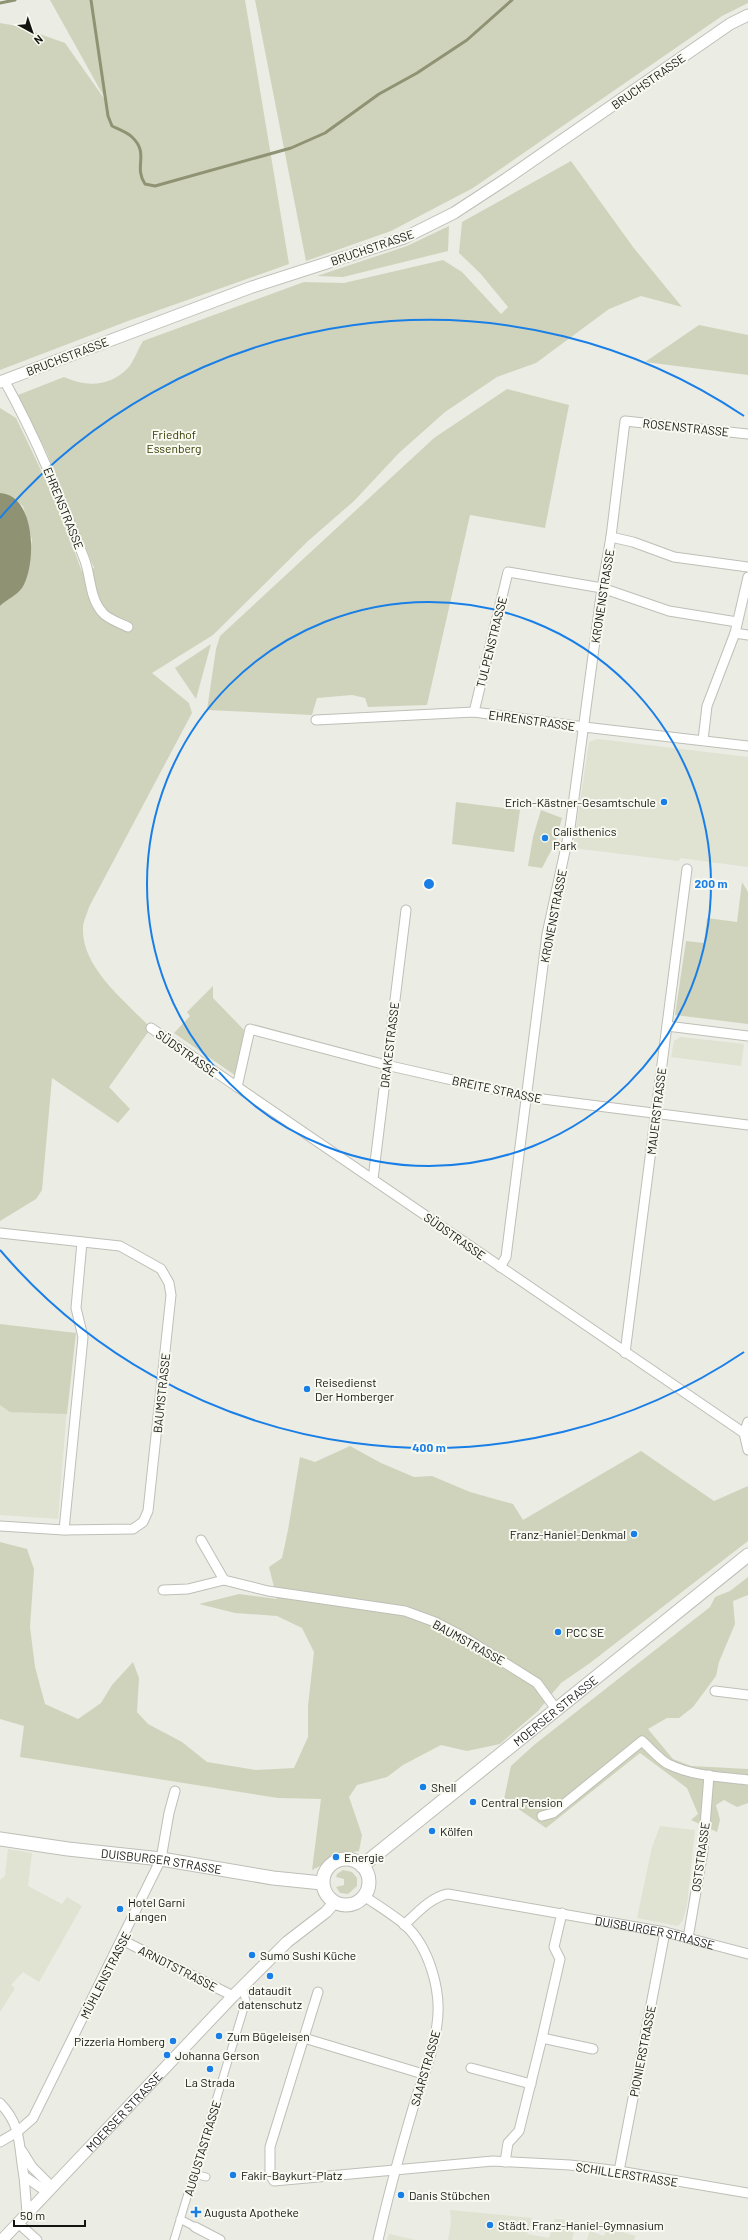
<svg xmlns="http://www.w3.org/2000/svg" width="748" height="2240" font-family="Barlow,sans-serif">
  <rect width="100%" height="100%" fill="#ebece4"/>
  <path fill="#e0e2d2" d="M598 739 748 757V867L680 858 679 861 573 848 589 742Z
    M681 1037 744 1044 741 1066 671 1057 674 1041Z
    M0 1327 73 1333 58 1519 0 1515Z
    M660 1826 695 1830 687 1905 683 1920 678 1926 637 1918 652 1847Z
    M8 1849 32 1853 28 1886 62 1904 67 1897 82 1906 39 1982 23 1972 11 1985 15 1988 0 2012V1880L5 1876Z
    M450 2210 532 2218 527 2234 549 2238 555 2219 577 2221 572 2240H448L451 2223Z
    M607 2228 636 2236 634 2240H587L590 2231 604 2236Z
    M389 2234 416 2240H387Z"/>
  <path fill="#d0d3bb" d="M50 0H245L289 264 128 321 0 370V23L17 26 65 43 108 104Z
    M255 0H748V3L722 16 473 188 391 231 306 261Z
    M571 161 633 247 682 307 641 296 609 309 536 363 497 377 445 412 399 453 354 501 308 541 213 635 152 673 189 703 192 713 89 907C87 914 83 922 83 928 81 967 126 1002 151 1028L109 1087 130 1109 118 1123 52 1078 42 1190 36 1199 0 1221V606L21 589 32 540 23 506 7 494 0 493V408L16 418 59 508 82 572 94 568 47 453 18 395 64 377C86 387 110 387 128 368 134 361 138 349 143 341L304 282 344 283 443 260 462 272 501 314 508 307 480 273 459 253 462 222Z
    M449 226 448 251 343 277 317 276 407 246Z
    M699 325 748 335V375L645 362Z
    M507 389 569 405 545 528 470 515 427 705 368 707 365 698 352 695 317 698 312 715 207 710 216 649 220 636 434 438Z
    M211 644 196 699 175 668Z
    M456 802 520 810 514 852 452 844Z
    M541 810 562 818 556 840 565 843 563 850 552 849 542 868 528 866 533 837Z
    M742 882 748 892V1024L675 1015 686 941 704 943 707 918 737 922Z
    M213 986V998L244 1030 236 1076 174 1033 190 1016 187 1012Z
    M0 1324 76 1333 67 1414 10 1412 0 1405Z
    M350 1446 381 1463 414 1477 432 1476 470 1492 513 1504 523 1520 641 1451 714 1501 748 1486V1541L590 1663 561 1683 538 1711 500 1744 467 1751 441 1745 403 1765 387 1777 357 1785 349 1797 362 1835 359 1851 344 1854 312 1870 321 1799 278 1798 20 1757 24 1726 0 1719V1542L27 1549 34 1569 30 1627 35 1667 45 1704 78 1719 101 1703 112 1685 133 1662 139 1678 137 1712 148 1724 182 1742 207 1762 256 1770 294 1768 308 1737V1706L314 1652 302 1628 277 1616 235 1613 199 1604 239 1594 277 1599 269 1567 282 1558 288 1530 300 1457 315 1462Z
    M748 1577V1595L733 1601 735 1624 719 1662 716 1676 693 1707 679 1718H667L648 1729 673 1759 691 1766 748 1769V1803L737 1807 724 1800 716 1805 720 1820 717 1832 691 1820 698 1814 687 1788 640 1753 546 1828 504 1799 511 1766 534 1745 710 1607 715 1597 730 1591Z
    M343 1870 352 1872 357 1878V1886L348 1894 340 1893 336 1887 344 1885V1879L336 1877 337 1874Z"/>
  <path fill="#8f9373" d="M0 493C36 495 37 565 22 588 17 595 6 600 0 606Z"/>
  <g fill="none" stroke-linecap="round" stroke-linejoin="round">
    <path stroke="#8f9373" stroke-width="3" d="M91 0 108 116 112 126C118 129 127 132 132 137 150 154 133 166 145 184L155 186 291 148 325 133 379 94 417 73 467 40 512 0
      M0 3 15 0"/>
    <g stroke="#bebfb7" stroke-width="9">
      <path id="pedestrian" d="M194 2174 206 2177
        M180 2219 195 2227
        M174 2240 246 2001 242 1987"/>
    </g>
    <g stroke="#bebfb7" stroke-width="11">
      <g id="minor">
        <path d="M4 380C36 437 60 497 84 558 91 575 89 597 102 612 107 619 120 623 128 627"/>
        <path d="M611 537 633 542 674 557 748 567"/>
        <path d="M735 633 748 635"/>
        <path d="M474 712 508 572 602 588 669 611 737 622"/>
        <path d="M316 720 474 712 584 727 748 746"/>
        <path d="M703 740 707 706 735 633 748 577"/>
        <path d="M667 1026 748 1036"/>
        <path d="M151 1028 744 1433 748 1450"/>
        <path d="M237 1087 250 1029 386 1065 527 1097 748 1125"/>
        <path d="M373 1179 406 910"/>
        <path d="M0 1233 120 1246 161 1269 169 1283 171 1295 148 1511 143 1522 133 1529 64 1530 0 1526"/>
        <path d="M500 1267 506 1257 547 934 570 828 602 588 611 537 625 421 748 434"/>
        <path d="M625 1353 687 869"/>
        <path d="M744 1433 748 1422"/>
        <path d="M64 1530 83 1337 76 1308 82 1242"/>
        <path d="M201 1540 224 1580 268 1591 405 1611 435 1622 462 1636 537 1683 556 1709"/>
        <path d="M163 1590 188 1589 224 1580"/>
        <path d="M715 1691 748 1695"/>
        <path d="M542 1816 553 1813 642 1741C650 1748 659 1759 668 1764 692 1776 722 1777 748 1780"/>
        <path d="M364 1896C377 1905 392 1914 404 1924 429 1946 442 1991 437 2024 434 2052 421 2081 413 2108 400 2152 388 2196 378 2240"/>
        <path id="s1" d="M404 1925C417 1913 431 1897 448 1894L665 1932 748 1954"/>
        <path d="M688 1938 703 1851 709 1775"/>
        <path d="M122 1940 233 1996"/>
        <path d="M318 1992 270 2147V2175L274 2181 493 2161 570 2165 619 2171 748 2193"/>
        <path d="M304 2038 423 2074"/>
        <path d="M542 2038 593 2049"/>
        <path d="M471 2068 531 2084"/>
        <path d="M0 2103C23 2127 18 2146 24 2176L47 2192"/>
        <path d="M0 2142 17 2132 33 2118 161 1859 169 1813 175 1791"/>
        <path d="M22 2151 32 2167 52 2187"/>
        <path d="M505 2162 508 2143 519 2131 542 2038 560 1959 554 1947 562 1913"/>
        <path d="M619 2171 665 1932"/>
        <path d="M24 2176 27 2213"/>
        <path d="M18 2223 37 2240"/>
        <path d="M195 2227 220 2240"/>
      </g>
    </g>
    <g stroke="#bebfb7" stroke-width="13">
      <g id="tertiary">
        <path d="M0 382 252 287 404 238 454 213 506 179 730 24 748 15"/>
        <path id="s2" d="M2 2240 233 1996 287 1942 326 1912 334 1903"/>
      </g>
    </g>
    <g stroke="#bebfb7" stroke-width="15">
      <g id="secondary">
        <path id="s3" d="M0 1839 68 1849 161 1859 273 1878 322 1883"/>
        <circle cx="346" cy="1882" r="23"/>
        <path id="s4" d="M362 1866 748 1555"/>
      </g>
    </g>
    <use href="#pedestrian" stroke="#fff" stroke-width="7"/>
    <use href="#minor" stroke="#fff" stroke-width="9"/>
    <use href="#tertiary" stroke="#fff" stroke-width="11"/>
    <use href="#secondary" stroke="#fff" stroke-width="13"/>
  </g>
  <g fill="none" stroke="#197fe7" stroke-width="2">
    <circle cx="429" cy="884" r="282"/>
    <path d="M744 1352A564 564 0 0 1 0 1250M0 518A564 564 0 0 1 744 416"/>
  </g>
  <g fill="#197fe7" stroke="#f8faf1" stroke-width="1.5">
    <circle cx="664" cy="802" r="4"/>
    <circle cx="545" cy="838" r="4"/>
    <circle cx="307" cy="1389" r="4"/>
    <circle cx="634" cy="1534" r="4"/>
    <circle cx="558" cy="1632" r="4"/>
    <circle cx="423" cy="1787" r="4"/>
    <circle cx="473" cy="1802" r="4"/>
    <circle cx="432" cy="1831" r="4"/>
    <circle cx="336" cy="1857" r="4"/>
    <circle cx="120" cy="1909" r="4"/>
    <circle cx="252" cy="1955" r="4"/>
    <circle cx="270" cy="1976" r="4"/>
    <circle cx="219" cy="2036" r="4"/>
    <circle cx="173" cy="2041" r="4"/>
    <circle cx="167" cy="2055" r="4"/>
    <circle cx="210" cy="2069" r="4"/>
    <circle cx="233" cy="2175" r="4"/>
    <circle cx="401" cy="2195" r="4"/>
    <path d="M194 2206h4v4h4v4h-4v4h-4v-4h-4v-4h4z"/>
    <circle cx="490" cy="2225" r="4"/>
  </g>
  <g text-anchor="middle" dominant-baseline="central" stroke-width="4" stroke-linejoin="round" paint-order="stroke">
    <g font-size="12" fill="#131310" stroke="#f8faf1">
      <text transform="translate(648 81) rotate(-35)">BRUCHSTRASSE</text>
      <text transform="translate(372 247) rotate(-19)">BRUCHSTRASSE</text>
      <text transform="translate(67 356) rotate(-21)">BRUCHSTRASSE</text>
      <text transform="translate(686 427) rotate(6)">ROSENSTRASSE</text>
      <text transform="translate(64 508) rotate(68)">EHRENSTRASSE</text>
      <text transform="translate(602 596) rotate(-81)">KRONENSTRASSE</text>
      <text transform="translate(491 642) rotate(-76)">TULPENSTRASSE</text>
      <text transform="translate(532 720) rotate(8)">EHRENSTRASSE</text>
      <text transform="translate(553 916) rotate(-79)">KRONENSTRASSE</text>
      <text transform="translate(389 1045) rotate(-83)">DRAKESTRASSE</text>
      <text transform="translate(187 1053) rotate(35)">SÜDSTRASSE</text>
      <text transform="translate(497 1089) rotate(12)">BREITE STRASSE</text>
      <text transform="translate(656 1111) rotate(-83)">MAUERSTRASSE</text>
      <text transform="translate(455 1236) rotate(35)">SÜDSTRASSE</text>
      <text transform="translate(161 1393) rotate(-84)">BAUMSTRASSE</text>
      <text transform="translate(469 1642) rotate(29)">BAUMSTRASSE</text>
      <text stroke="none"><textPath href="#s4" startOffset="248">MOERSER STRASSE</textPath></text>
      <text transform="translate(700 1857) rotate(-82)">OSTSTRASSE</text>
      <text stroke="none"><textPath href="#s3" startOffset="163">DUISBURGER STRASSE</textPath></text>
      <text stroke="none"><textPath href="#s1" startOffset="265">DUISBURGER STRASSE</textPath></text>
      <text transform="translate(178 1968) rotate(27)">ARNDTSTRASSE</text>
      <text transform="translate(105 1975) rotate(-63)">MÜHLENSTRASSE</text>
      <text transform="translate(642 2051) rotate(-79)">PIONIERSTRASSE</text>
      <text transform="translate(425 2068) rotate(-74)">SAARSTRASSE</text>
      <text stroke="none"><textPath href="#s2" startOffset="177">MOERSER STRASSE</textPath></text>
      <text transform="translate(202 2148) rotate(-73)">AUGUSTASTRASSE</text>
      <text transform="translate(627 2174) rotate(9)">SCHILLERSTRASSE</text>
    </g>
    <g font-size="12" fill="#383a00" stroke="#f8faf1">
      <text x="174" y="434">Friedhof<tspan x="174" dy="14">Essenberg</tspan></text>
    </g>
    <g font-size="12" fill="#131310" stroke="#f8faf1" text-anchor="start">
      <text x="656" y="802" text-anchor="end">Erich-Kästner-Gesamtschule</text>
      <text x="553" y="831">Calisthenics<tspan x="553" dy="14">Park</tspan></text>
      <text x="315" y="1382">Reisedienst<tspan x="315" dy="14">Der Homberger</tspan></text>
      <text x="626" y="1534" text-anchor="end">Franz-Haniel-Denkmal</text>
      <text x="566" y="1632">PCC SE</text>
      <text x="431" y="1787">Shell</text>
      <text x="481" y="1802">Central Pension</text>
      <text x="440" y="1831">Kölfen</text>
      <text x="344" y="1857">Energie</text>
      <text x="128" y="1902">Hotel Garni<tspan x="128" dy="14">Langen</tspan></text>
      <text x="260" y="1955">Sumo Sushi Küche</text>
      <text x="270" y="1990" text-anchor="middle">dataudit<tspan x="270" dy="14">datenschutz</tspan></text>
      <text x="227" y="2036">Zum Bügeleisen</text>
      <text x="165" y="2041" text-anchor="end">Pizzeria Homberg</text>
      <text x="175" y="2055">Johanna Gerson</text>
      <text x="210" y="2082" text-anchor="middle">La Strada</text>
      <text x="241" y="2175">Fakir-Baykurt-Platz</text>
      <text x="409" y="2195">Danis Stübchen</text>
      <text x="204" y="2212">Augusta Apotheke</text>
      <text x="498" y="2225">Städt. Franz-Haniel-Gymnasium</text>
    </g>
  </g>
  <circle cx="429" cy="884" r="6" fill="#197fe7" stroke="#f8faf1" stroke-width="2"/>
  <g font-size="12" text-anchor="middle" font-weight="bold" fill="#197fe7" stroke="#f8faf1" stroke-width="4" stroke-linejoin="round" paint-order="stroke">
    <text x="711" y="888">200 m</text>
    <text x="429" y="1452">400 m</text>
  </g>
  <g transform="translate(32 32) rotate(140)" stroke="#f8faf1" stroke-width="3" paint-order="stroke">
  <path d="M0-3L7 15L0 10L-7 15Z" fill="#131310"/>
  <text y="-6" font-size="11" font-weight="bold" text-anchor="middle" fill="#131310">N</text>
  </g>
  <path d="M14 2220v6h71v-6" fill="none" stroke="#131310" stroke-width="2"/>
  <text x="20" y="2220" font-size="12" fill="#131310" stroke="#f8faf1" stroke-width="3" paint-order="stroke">50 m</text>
</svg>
